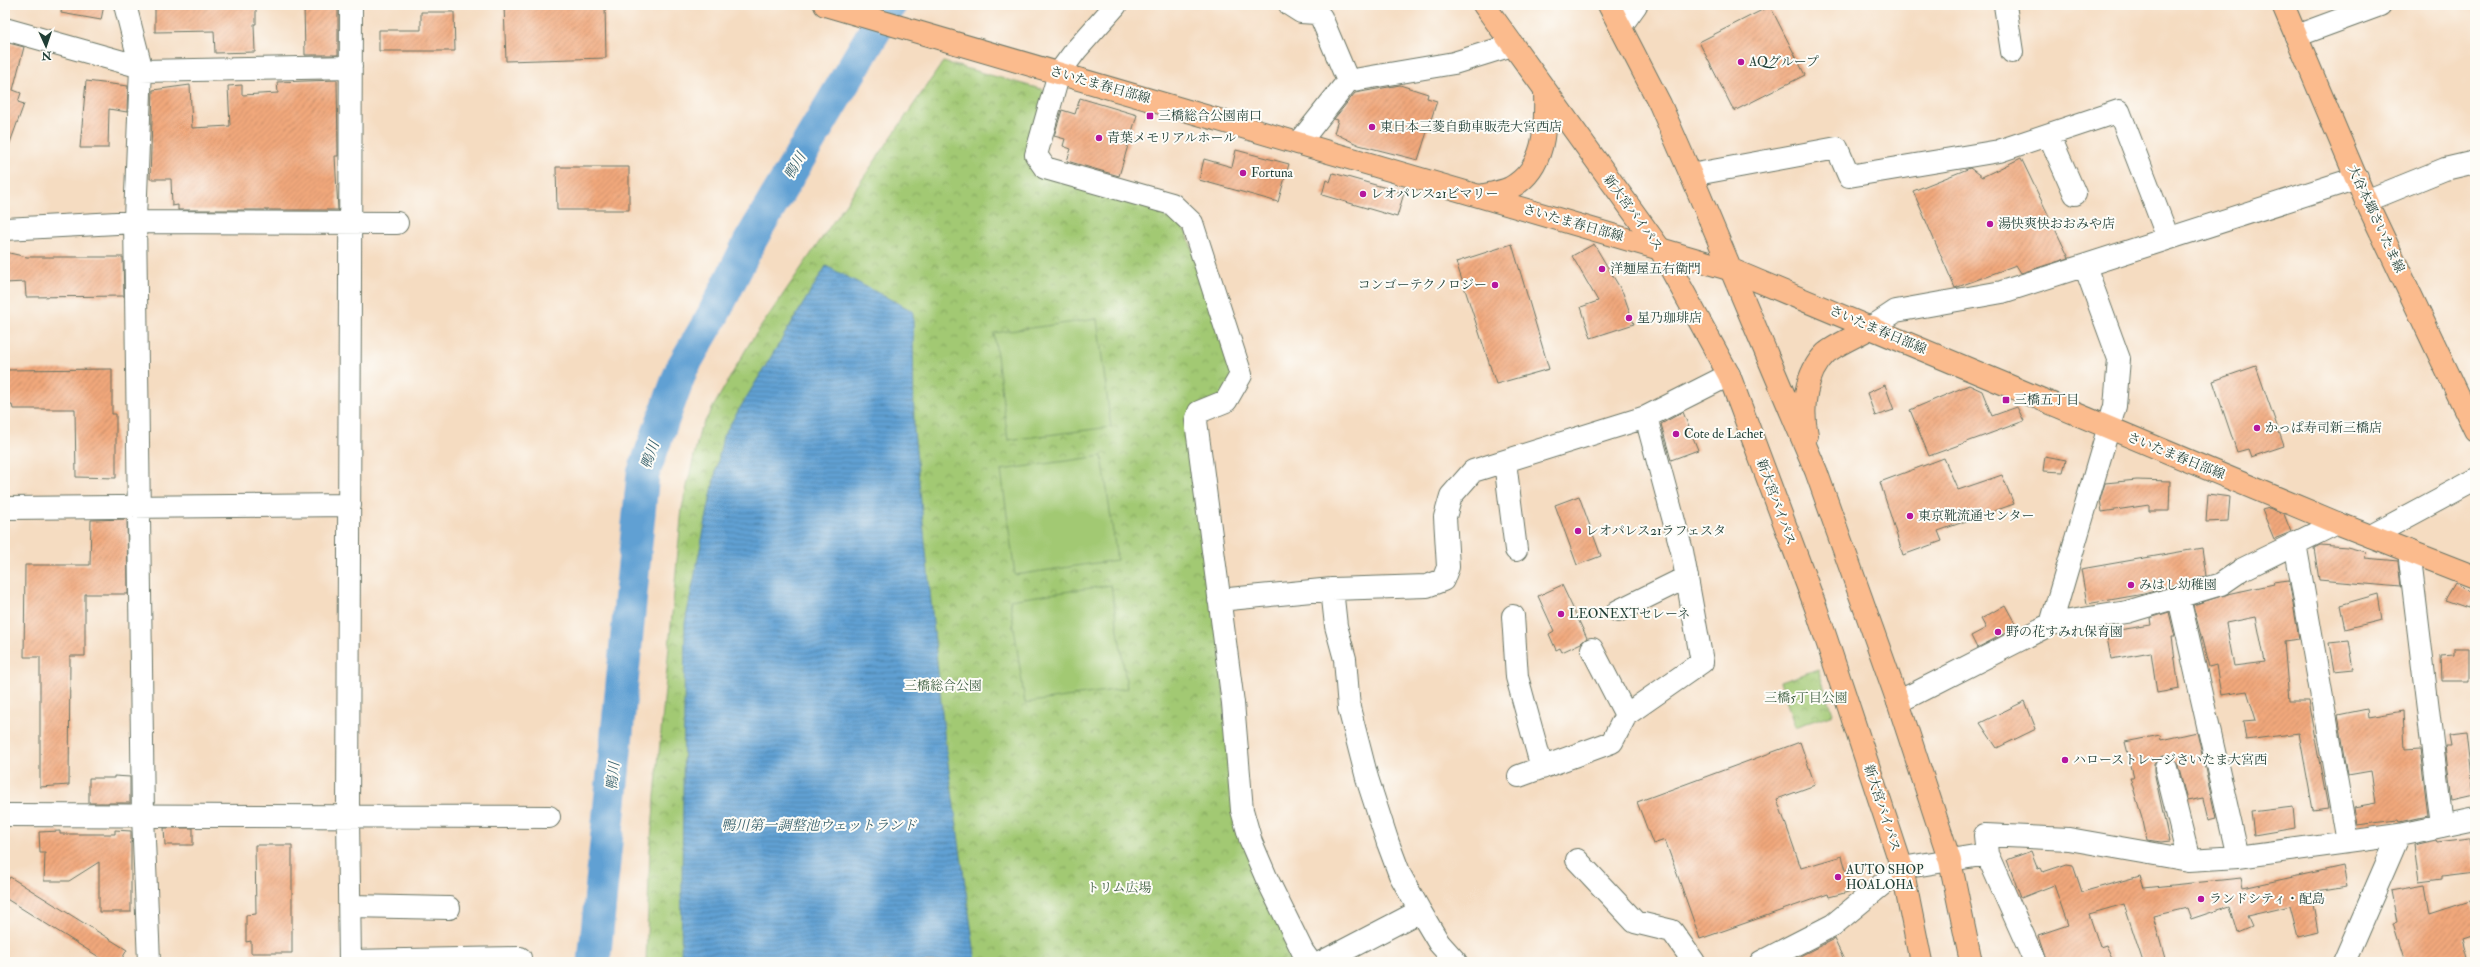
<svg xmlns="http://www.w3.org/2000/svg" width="2480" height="967" font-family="'IM FELL Double Pica','Noto Serif JP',serif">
  <defs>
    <pattern id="park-crowns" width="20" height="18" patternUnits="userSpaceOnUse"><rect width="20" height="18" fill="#a2c973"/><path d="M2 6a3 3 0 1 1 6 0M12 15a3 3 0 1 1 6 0" fill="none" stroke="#83a45f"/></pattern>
    <pattern id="water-rules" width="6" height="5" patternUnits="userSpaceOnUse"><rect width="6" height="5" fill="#60a0d3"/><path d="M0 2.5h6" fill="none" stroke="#4f84ac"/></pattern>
    <pattern id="building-hatch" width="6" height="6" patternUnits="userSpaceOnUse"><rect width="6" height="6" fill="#f1a87b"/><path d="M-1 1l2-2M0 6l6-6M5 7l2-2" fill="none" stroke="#c38a66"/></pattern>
  </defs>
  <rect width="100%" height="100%" fill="#fdfcf7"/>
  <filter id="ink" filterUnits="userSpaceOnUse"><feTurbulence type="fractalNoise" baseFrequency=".025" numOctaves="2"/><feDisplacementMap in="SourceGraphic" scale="8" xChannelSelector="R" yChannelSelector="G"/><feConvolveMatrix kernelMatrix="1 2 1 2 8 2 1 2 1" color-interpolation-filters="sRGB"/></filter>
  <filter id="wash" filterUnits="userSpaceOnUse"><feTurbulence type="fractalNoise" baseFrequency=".012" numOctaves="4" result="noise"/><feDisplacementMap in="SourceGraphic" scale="16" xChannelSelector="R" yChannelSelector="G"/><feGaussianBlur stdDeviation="0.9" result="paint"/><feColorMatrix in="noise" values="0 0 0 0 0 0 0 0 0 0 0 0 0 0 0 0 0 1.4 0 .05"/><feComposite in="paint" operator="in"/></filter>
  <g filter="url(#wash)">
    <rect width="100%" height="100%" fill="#f5dcc1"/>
    <path fill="url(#park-crowns)" stroke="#608354" d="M943 62 1048 91 1031 155 1167 211 1187 233 1233 377 1223 396 1200 404 1228 741 1300 962H646L650 849 682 508 700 430 749 344Z
      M1818 669 1833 714 1795 727 1780 682Z"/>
    <path fill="#a2c973" stroke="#608354" d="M1097 319 1111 427 1008 440 994 333Z
      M1102 456 1117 560 1015 575 1001 470Z
      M1111 585 1127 688 1025 703 1010 600Z"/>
    <path fill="url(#water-rules)" stroke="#406e84" d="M826 266 913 311 914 431 945 742 976 962H681L685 623 723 436Z"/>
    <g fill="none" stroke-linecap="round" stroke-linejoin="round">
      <path stroke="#60a0d3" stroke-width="33" d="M594 962 643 474 682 368 713 315 750 241 890 5"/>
    </g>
    <g id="blocks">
      <path fill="url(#building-hatch)" fill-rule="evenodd" d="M62 5H104L101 20 61 13Z
        M155 5H256V24H254L255 52 215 53 214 31 155 32Z
        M304 5H338V55H305Z
        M504 5H605L606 58 506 61Z
        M1770 6 1805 75 1734 111 1699 42Z
        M421 12H454L455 51H379V30H421Z
        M5 42 24 47 13 90 21 93 18 102 24 104 7 151H5Z
        M337 80 338 156H335L338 210H178V205L172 206 171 179H150L153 90 190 85 192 128 230 126 228 86 242 85V95L278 93 277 82Z
        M86 81 128 86 127 112 109 109 108 148H80Z
        M1400 85 1428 94 1427 98 1437 101 1418 160 1359 145 1334 133 1338 120 1334 119 1355 93Z
        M1080 98 1137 115 1119 176 1067 161 1071 149 1063 146 1065 139 1054 136 1062 110 1075 114Z
        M1236 150 1289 164 1278 202 1199 180 1204 159 1232 167Z
        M2021 158 2069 258 2021 273 2016 265 1955 288 1913 191 1970 168 1982 177Z
        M556 167H629V210H557Z
        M1333 173 1404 193 1397 217 1322 195 1326 180 1330 182Z
        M1512 244 1549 369 1496 384 1456 262Z
        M1594 244 1623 293 1634 324 1591 338 1581 307 1598 301 1572 256Z
        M5 252 27 257H123L124 296 26 297 25 282 5 283Z
        M2256 366 2284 446 2251 457 2248 449 2237 452 2213 381Z
        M112 369V414H116V478L76 477 75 409H13L12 405H5V370Z
        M1885 385 1894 410 1875 416 1867 393Z
        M1969 385 1982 391 1992 416 2017 407 2024 421 1929 456 1910 410Z
        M1683 412 1698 450 1671 460 1661 424Z
        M2045 456 2066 460 2063 472 2043 471Z
        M1944 458 1958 490 2002 475 2014 504 1938 531 1942 541 1903 555 1880 482Z
        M2137 480 2170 481 2169 511H2149V505L2102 512 2100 500 2105 483Z
        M2208 494 2230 497 2228 521 2206 522Z
        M1579 496 1601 556 1577 565 1555 505Z
        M2269 508 2284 514 2291 532 2274 539 2262 510Z
        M127 519 128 594H85V656H70L69 785 40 787V657H24L25 565H90L91 520Z
        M2320 545 2347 547 2366 552 2365 558 2398 561 2401 587 2319 580 2314 548Z
        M2202 548 2206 576 2144 594 2087 604 2081 569Z
        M2289 580 2299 639 2284 641 2289 701H2308L2328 808 2313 810 2299 733 2246 740 2243 721 2256 720 2247 691 2221 695 2216 665 2209 667 2193 605 2228 594 2274 584 2273 582ZM2256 617 2265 662 2234 666 2226 623Z
        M2455 583 2475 595 2468 608 2445 600Z
        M1562 585 1587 638 1581 643 1562 652 1560 648 1556 650 1549 634 1554 631 1538 596Z
        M2378 594 2382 620 2345 629 2340 605Z
        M2005 605 2017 627 1977 648 1971 636 1986 628 1981 619Z
        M2169 612 2175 637H2172L2179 689 2157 693 2151 652 2111 659 2106 632 2151 625 2150 618Z
        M2349 641 2354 669 2334 671 2329 643Z
        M2454 648H2469V681H2442L2441 656 2454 655Z
        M2025 701 2036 729 1997 748 1980 723Z
        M2367 709 2368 717 2403 711 2405 750 2420 749 2428 816 2399 822 2398 820 2357 825 2354 807 2376 803 2371 771 2348 775 2338 715Z
        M2197 732 2216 818 2208 820 2203 798 2187 801 2178 765 2170 756H2163L2154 764V771L2169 841 2161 842 2147 840 2143 821 2130 777H2134L2125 742 2160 735 2161 740Z
        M2467 733 2474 796 2452 801 2445 746H2450L2448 735Z
        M1800 742 1815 785 1777 799 1801 868 1842 856 1852 891 1829 897 1828 894 1700 939 1665 840 1653 844 1637 802Z
        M114 776 130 777V803H89V778H114Z
        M2293 807 2295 828 2254 835 2251 812Z
        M164 828H193V845H165Z
        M115 830 131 831V912H99V862L69 881H44L45 853H40L39 832 60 831V834H115Z
        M2470 838 2475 872 2442 876V879L2419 882 2414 845 2436 840 2437 842Z
        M255 845H292V953H251V941L246 942V915L256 914Z
        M2031 851 2038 869 2041 868 2043 872 2067 864 2073 865 2082 892 2140 876 2144 888 2241 878 2243 888 2343 866 2347 886 2311 892 2318 932 2298 937 2290 906 2247 916 2252 927 2238 933 2230 906 2191 919 2187 908 2153 916 2166 962H2143L2124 904 2089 914 2100 947 2106 945 2114 962H2047L2038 935 2068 925 2054 885 2021 898 2007 860Z
        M10 877 127 950 120 962H107L5 898V885Z
        M2425 885 2430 914 2470 901 2475 916V935L2463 939 2469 962H2405L2393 923 2397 922 2391 891Z
        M1834 939 1845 962H1788Z"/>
    </g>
  </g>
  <g filter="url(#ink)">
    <use href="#blocks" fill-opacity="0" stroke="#6a7565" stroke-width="1"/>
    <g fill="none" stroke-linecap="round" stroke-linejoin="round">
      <g stroke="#6a7565" stroke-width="24">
        <path id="minor" d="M125 5 141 67 135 219 143 816 149 962
          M1116 5 1076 50 1059 73 1036 155 1045 168 1172 204 1192 223 1241 375 1226 401 1199 412 1196 421 1233 703 1242 810 1251 842 1266 877 1303 952 1310 962
          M1290 5 1301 12 1316 13 1321 17 1348 81
          M2005 5 2012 52
          M1621 26 1636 5
          M5 29 141 67
          M2296 36 2380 5
          M141 71 351 67
          M2049 135 2075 194
          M1299 143 1348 81 1454 63 1512 45
          M1691 175 1837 148 1849 176 1999 151 2119 111 2168 238
          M2366 201 2445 169 2475 162
          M5 229 135 222 397 223
          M1872 327 1896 311 2002 292 2357 178
          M1505 462 1516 550
          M5 508 350 505
          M2371 536 2475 480
          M2295 543 2347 841
          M2409 551 2442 826
          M1332 589 1336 626 1345 659 1349 708 1367 778 1388 843 1400 875 1420 911 1439 943 1456 962
          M2179 598 2238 857
          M1219 600 1332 589 1427 586 1443 580 1448 567 1445 517 1451 496 1473 471 1646 417 1729 375
          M1618 611 1687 577
          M1513 616 1517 677 1542 768
          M2051 624 2115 406 2119 359 2085 266
          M1592 649 1626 715
          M1898 702 2051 624 2127 612 2221 584 2243 569 2337 523
          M2166 768 2189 860
          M1519 776 1612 742 1626 715 1702 662 1682 551 1646 417
          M5 815 549 817
          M1987 854 2035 962
          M1577 860 1635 922 1672 931 1694 962
          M350 906 449 908
          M350 961 520 958
          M350 962 348 817 351 5
          M1322 962 1420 911
          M1761 962 1833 925 1902 868 1987 854 1985 835 2069 839 2189 860 2238 857 2399 835 2475 819
          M2344 962 2399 835"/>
      </g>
      <g stroke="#6a7565" stroke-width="24">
        <path id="major" d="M825 5 1732 270 2337 523 2475 577
          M2283 5 2366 201 2475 430
          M1480 196C1489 194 1501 192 1510 188 1546 169 1546 127 1545 92"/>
      </g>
      <g stroke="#6a7565" stroke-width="24">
        <path id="highway" d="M1484 5 1660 249 1729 375 1816 608 1902 868 1921 962
          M1609 5 1660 104 1691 175 1816 471 1898 702 1950 861 1971 962
          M1807 435C1801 409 1805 373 1826 353 1837 344 1859 335 1872 327"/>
      </g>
      <use href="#minor" stroke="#fff" stroke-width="22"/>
      <use href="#major" stroke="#fbbb8d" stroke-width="22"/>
      <use href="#highway" stroke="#fbbb8d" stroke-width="22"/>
    </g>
  </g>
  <g fill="#b5179e" stroke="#fdfcf7" stroke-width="1.5">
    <circle cx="1741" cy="62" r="4"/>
    <rect x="1146" y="112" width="8" height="8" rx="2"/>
    <circle cx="1372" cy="127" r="4"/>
    <circle cx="1099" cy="138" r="4"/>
    <circle cx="1243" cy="173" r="4"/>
    <circle cx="1363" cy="194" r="4"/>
    <circle cx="1990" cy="224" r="4"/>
    <circle cx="1602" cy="269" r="4"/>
    <circle cx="1495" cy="285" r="4"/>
    <circle cx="1629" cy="318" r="4"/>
    <rect x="2002" y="396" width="8" height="8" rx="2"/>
    <circle cx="2257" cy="428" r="4"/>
    <circle cx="1676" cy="434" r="4"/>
    <circle cx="1910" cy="516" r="4"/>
    <circle cx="1578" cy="531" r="4"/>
    <circle cx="2131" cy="585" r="4"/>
    <circle cx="1561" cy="614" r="4"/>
    <circle cx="1998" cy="632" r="4"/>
    <circle cx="2065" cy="760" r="4"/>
    <circle cx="1838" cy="877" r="4"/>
    <circle cx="2201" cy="899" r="4"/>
  </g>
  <g text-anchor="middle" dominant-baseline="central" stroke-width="4" stroke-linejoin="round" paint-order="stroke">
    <g font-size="13" fill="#1f3d34" stroke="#fdfcf7" text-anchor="start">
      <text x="1749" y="62">AQグループ</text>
      <text x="1158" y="116">三橋総合公園南口</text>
      <text x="1380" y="127">東日本三菱自動車販売大宮西店</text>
      <text x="1107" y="138">青葉メモリアルホール</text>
      <text x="1251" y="173">Fortuna</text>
      <text x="1371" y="194">レオパレス21ビマリー</text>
      <text x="1998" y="224">湯快爽快おおみや店</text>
      <text x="1610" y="269">洋麺屋五右衛門</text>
      <text x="1487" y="285" text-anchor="end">コンゴーテクノロジー</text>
      <text x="1637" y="318">星乃珈琲店</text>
      <text x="2014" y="400">三橋五丁目</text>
      <text x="2265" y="428">かっぱ寿司新三橋店</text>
      <text x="1684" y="434">Cote de Lachet</text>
      <text x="1918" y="516">東京靴流通センター</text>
      <text x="1586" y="531">レオパレス21ラフェスタ</text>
      <text x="2139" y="585">みはし幼稚園</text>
      <text x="1569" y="614">LEONEXTセレーネ</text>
      <text x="2006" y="632">野の花すみれ保育園</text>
      <text x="2073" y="760">ハローストレージさいたま大宮西</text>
      <text x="1846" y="870">AUTO SHOP<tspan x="1846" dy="15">HOALOHA</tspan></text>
      <text x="2209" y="899">ランドシティ・配島</text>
    </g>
    <g font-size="13" fill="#1f3d34" stroke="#fdfcf7">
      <text transform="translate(1100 85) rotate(16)">さいたま春日部線</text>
      <text transform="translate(1633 213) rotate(54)">新大宮バイパス</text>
      <text transform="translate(2376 219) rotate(65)">大谷本郷さいたま線</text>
      <text transform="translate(1573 223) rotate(16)">さいたま春日部線</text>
      <text transform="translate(1878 330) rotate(23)">さいたま春日部線</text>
      <text transform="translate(2176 456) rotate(22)">さいたま春日部線</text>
      <text transform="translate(1776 502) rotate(70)">新大宮バイパス</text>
      <text transform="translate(1882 808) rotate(72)">新大宮バイパス</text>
    </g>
    <g font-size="13" fill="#406044" stroke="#fdfcf7">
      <text x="943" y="686">三橋総合公園</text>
      <text x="1806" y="698">三橋5丁目公園</text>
      <text x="1119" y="888">トリム広場</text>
    </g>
    <g font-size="14" font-style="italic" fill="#36606c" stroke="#fdfcf7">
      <text transform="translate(795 166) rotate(-59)">鴨川</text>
      <text transform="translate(650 455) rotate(-70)">鴨川</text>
      <text transform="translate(613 776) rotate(-84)">鴨川</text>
      <text x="819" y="825">鴨川第一調整池ウェットランド</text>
    </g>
  </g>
  <rect width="2480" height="967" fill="none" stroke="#fdfcf7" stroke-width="20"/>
  <g transform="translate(46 46) rotate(177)" stroke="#fdfcf7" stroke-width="3" paint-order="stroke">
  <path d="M0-3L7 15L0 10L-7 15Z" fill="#1f3d34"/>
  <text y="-6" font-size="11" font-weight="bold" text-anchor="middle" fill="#1f3d34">N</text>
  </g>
</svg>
